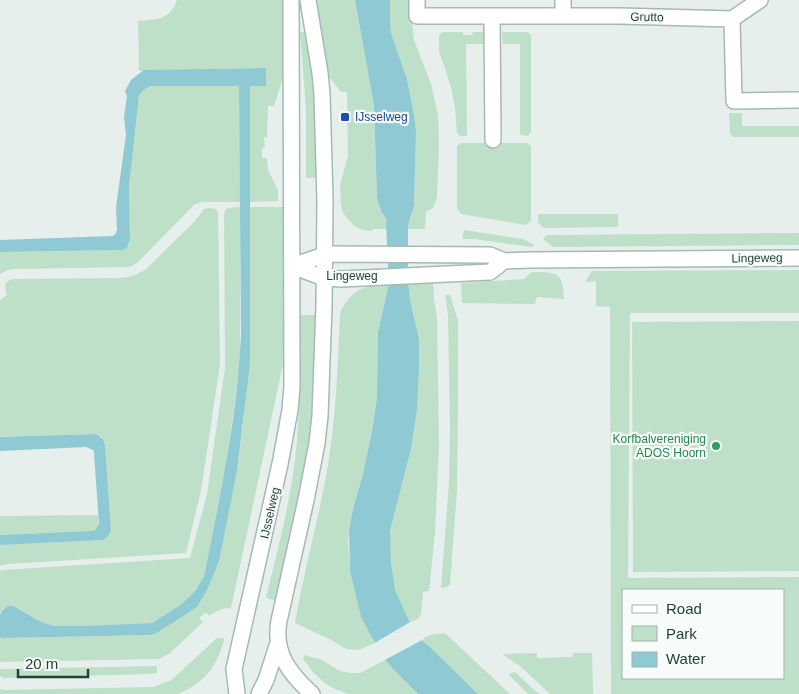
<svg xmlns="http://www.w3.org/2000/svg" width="799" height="694" font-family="Arial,sans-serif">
  <rect width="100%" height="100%" fill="#e6efeb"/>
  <path fill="#bfe0c8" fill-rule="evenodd" d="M177 0H283L284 74 274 106H268L267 138 264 137 265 147 262 148V158H267L268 170 278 190V201L250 202V86L266 85V68L139 71 138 21C156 19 170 21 177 0Z
    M317 0H355L374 106 377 198 381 211 387 220 386 223 387 229H373L372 231 363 230 354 226 343 213 341 204 340 185 348 156 347 92H341L327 74Z
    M390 0H410L414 40 431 84 438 115 439 144 437 198 433 208 426 212 425 229H408L409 221 414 206 416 131 414 115 407 79 391 33 390 21Z
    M300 32H306C315 80 315 129 317 178H306V108Z
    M442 32H463V35H472L473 32H483L484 44H466L467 136H460L457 133 455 108 452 91 445 68 439 52V36Z
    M502 32H528L531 35V132L528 136 520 135V44H503Z
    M151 86H239L240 202H203L195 204 138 262 130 267 14 269 8 270 0 274V252L123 250 129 245 130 240 129 188 139 95 142 90Z
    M729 113H742V126H799V137H733L730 133Z
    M461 143H527L531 146V221L526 225 461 214 457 208V146Z
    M240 207V364L226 465 206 567 204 576 196 590 188 598 180 605 152 623 85 626H54L39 621 14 606 3 610 0 615V571L2 570 190 558 207 494 225 368 224 216 225 211 228 208Z
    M250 207H284L286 350 231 608 221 609 209 616 206 612 199 618 203 622 169 654 159 659 0 662V637L2 638 151 635 197 607 230 501 237 472 244 417Z
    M209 208 216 209 218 212 220 364 201 491 186 553 9 564 0 566V545L103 540 111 530 105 445 103 438 96 434 0 437V300L7 295C4 289 4 280 13 279L117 278C128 278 136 275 145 270L194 222 204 209Z
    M538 214H618V227L543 228 538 222Z
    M464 230 523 239 533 244 534 245 532 247 474 239H462Z
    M799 233V245L558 247H553L543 239 547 235Z
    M799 270V313H630L628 578 799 577V694H611L610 307 596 306V281L585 282 592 271ZM783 590V678H623V590Z
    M534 272C558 272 563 273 564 299L537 297 535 304 462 303 461 283 524 279 530 273Z
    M408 281H433L434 299 437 317 439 446 435 533 429 591 423 592 421 614 419 618 410 623 395 590 392 576 390 546V531L411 449 417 410 419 369 414 315 410 299Z
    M389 283 378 332 377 398 372 431 363 474 353 509 349 529 348 542 350 571 361 617 375 643 359 650 346 649 331 640 295 623C304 570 319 518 328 465 336 415 338 364 340 313 350 290 365 285 389 283Z
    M445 295H450L458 321V419L457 491 450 584 447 587 441 588 449 482 450 431 448 315Z
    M300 315H317V379L307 471 277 601 266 598C277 553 289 507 295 460 301 412 299 363 300 315Z
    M799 321V571L633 572 632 322Z
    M98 515C99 523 99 529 91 531L0 535V516Z
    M445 633 510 694H478L429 646 421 640 429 635Z
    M217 638H223L224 640C217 667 204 683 178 694H0V689L6 690 153 687 171 680 178 674Z
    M537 653V658L572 657 573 653H592L593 694H550L520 666 502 654Z
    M304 655 322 660 340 671 351 673H360L385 660 398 674 418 694H348L335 689 326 684 313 672 303 659Z
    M157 666V673L149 674 4 678 0 676V669Z
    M515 672 539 694H528L509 675V674Z"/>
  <path fill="#8ec9d4" d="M355 0H390V21L391 33 407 79 414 115 416 131 414 206 409 221 408 229V281L410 299 419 340V369L417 410 411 449 390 531 391 563 395 590 410 623 421 640 429 646 478 694H418L398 674 385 660 370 634 361 617 350 571 349 529 353 509 363 474 372 431 377 398 378 332 389 283 386 223 387 220 381 211 377 198 374 106Z
    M266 68V86H250V363L237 471 219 561 207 590 197 607 158 632 151 635 2 638 0 637V615L3 610 8 606H14L39 621 54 626H82L152 623 180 605 188 598 196 590 204 576 206 567C221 490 238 413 241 334L239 86H151L143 90 139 95 129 188 130 240 127 248 123 250 0 252V240L113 236 116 233 117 229 116 207 126 135 124 117 127 96 125 91 131 80 144 70Z
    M96 434 103 439 105 445 111 530 108 536 103 540 0 545V535L91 531 95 530 99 524 94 453 93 450 86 447 0 451V437Z"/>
  <path fill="#e6efeb" d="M412 621 419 635 424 639 383 661 373 644Z"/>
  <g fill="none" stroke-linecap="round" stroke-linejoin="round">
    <g stroke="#a8b8b2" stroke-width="18">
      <path id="street" d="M417 0V16H620L732 19 760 0
        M563 0V16
        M492 17 493 140
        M732 19 734 101 799 100
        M292 266 324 255 329 254 490 255 504 261 530 260 799 258
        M292 266 324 278 342 279 490 272 504 261"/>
    </g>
    <g stroke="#a4bbb3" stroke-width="18">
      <path id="secondary" d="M308 0 320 73 322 94 325 201 324 306 320 416 317 443 306 500 279 621C273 653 290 674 312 694
        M237 694 234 669 280 464 290 410 292 387 291 0
        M259 694 266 680 278 643"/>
    </g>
    <use href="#street" stroke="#fff" stroke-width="15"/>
    <use href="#secondary" stroke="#fff" stroke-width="15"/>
  </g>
  <rect fill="#1a4fb4" stroke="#f7fbf9" stroke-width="2" x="340" y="112" width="10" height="10" rx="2.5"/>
  <circle fill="#2e9e5b" stroke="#f7fbf9" stroke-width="2" cx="716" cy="446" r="5"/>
  <g text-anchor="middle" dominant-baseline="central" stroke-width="4.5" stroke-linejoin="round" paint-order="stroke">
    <g font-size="12" fill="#24423a" stroke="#f7fbf9">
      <text transform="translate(647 17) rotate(1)">Grutto</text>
      <text transform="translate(757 258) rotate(-1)">Lingeweg</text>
      <text x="352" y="276">Lingeweg</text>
      <text transform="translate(270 513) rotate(-77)">IJsselweg</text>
    </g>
    <g font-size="12" fill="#164399" stroke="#f7fbf9" text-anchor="start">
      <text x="355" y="117">IJsselweg</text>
    </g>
    <g font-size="12" fill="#27864d" stroke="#f7fbf9" text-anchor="end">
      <text x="706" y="439">Korfbalvereniging<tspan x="706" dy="14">ADOS Hoorn</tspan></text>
    </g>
  </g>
  <rect x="622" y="589" width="162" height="90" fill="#f7fbf9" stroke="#a3b1ad"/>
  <rect x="632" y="605" width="25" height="8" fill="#ffffff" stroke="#a3b1ad"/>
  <text x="666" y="614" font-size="15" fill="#24423a">Road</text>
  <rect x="632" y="626" width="25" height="15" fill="#bfe0c8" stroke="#a3b1ad"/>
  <text x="666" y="639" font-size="15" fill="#24423a">Park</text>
  <rect x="632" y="652" width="25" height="15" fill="#8ec9d4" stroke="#a3b1ad"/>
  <text x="666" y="664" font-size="15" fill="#24423a">Water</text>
  <path d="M18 669v8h70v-8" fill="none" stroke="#24423a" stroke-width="2.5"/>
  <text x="25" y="669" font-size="15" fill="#24423a" stroke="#f7fbf9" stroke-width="4" paint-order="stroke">20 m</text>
</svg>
